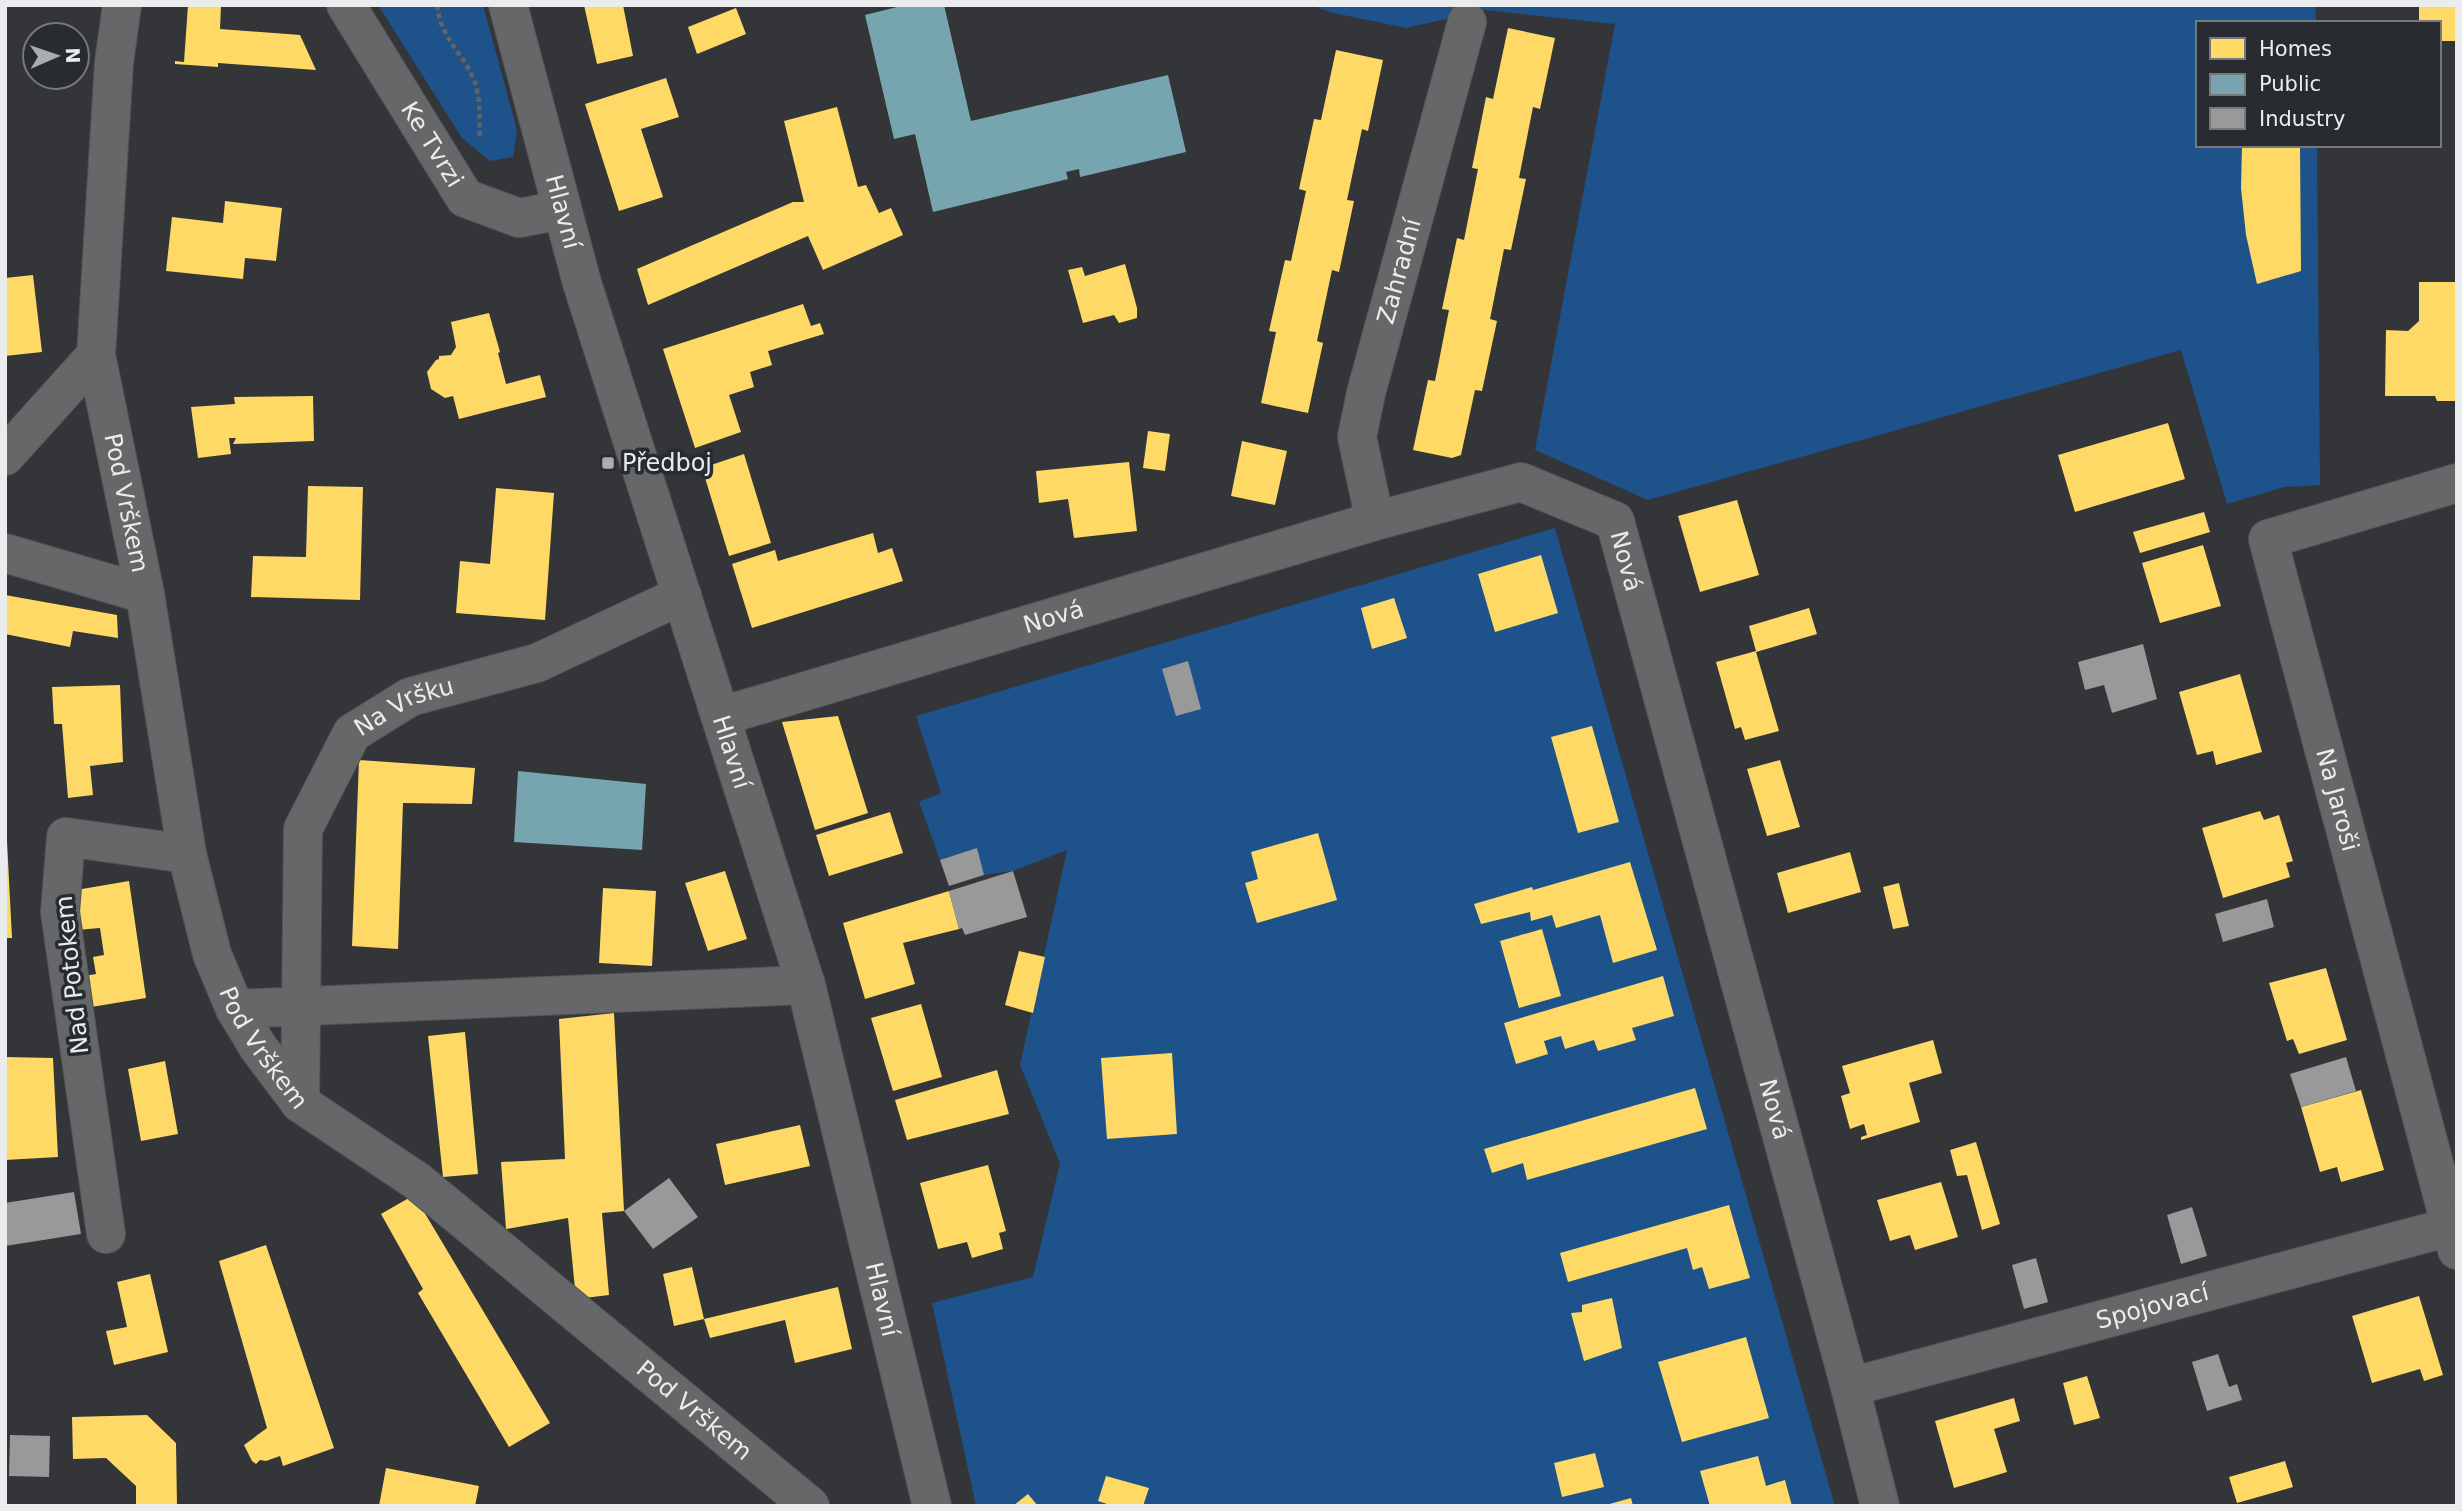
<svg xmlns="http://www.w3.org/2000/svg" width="2462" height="1511" font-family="'DejaVu Sans',sans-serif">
  <rect width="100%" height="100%" fill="#333538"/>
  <path fill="#1e528b" d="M378 5H483L517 130 513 157 490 161 462 138Z
    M1312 5H2315L2316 23H2198V145H2317L2320 485 2284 487 2227 504 2181 350 1648 500 1535 450 1615 24 1485 10 1406 28 1329 12Z
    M1555 528 1835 1506H976L932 1303 1033 1277 1060 1163 1020 1065 1067 850 1013 871 984 875 976 849 940 860 919 802 941 793 916 716Z"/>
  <path fill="#ffd966" d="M188 5H221L220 29 300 35 316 70 218 63V67L175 64V61L184 62Z
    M584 5H623L633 56 597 64Z
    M2419 5H2457V41H2439V23H2419Z
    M736 8 746 34 697 54 688 27Z
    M1508 28 1555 38 1540 109 1533 107 1519 178 1526 179 1511 250 1504 249 1490 319 1497 321 1482 391 1475 390 1461 455 1452 458 1413 450 1428 380 1435 381 1449 310 1442 309 1457 238 1464 240 1478 169 1472 168 1486 97 1493 99Z
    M1336 50 1383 60 1368 131 1362 129 1347 200 1354 201 1339 272 1332 270 1317 341 1323 343 1308 413 1261 403 1276 332 1269 331 1285 260 1291 261 1306 191 1299 189 1314 119 1321 120Z
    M666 78 679 117 641 129 663 197 619 211 585 104Z
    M837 107 858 187 866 185 879 213 891 208 903 235 823 270 808 236 648 305 637 269 793 202H804L784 121Z
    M2242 145H2300L2301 271 2257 284 2246 235 2241 188Z
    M225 201 282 208 276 261 245 258 243 279 166 271 172 217 223 223Z
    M1125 264 1137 308V318L1119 323 1114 315 1083 323 1068 270 1082 267 1085 276Z
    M33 275 42 352 5 356V278Z
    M2419 282H2457V401H2437L2435 396H2385L2386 330 2408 331 2419 321Z
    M803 304 811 326 820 323 824 334 768 351 772 365 750 372 754 387 729 395 741 432 695 448 663 349Z
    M489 313 500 352 498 353 506 384 540 375 546 397 459 419 453 396 445 398 431 389 427 372 436 360 439 359V356L451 355 456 347 451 322Z
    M313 396 314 441 233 444 236 438H229L231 454 198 458 191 407 235 404 234 397Z
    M2168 423 2185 479 2075 512 2058 455Z
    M1148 431 1170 434 1165 471 1143 468Z
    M1242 441 1287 451 1275 505 1231 496Z
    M744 454 771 543 729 556 702 468Z
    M1129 462 1137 531 1074 538 1068 499 1039 503 1036 471Z
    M308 486 363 487 360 600 251 597 253 556 306 557Z
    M496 488 554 493 545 620 456 613 460 561 490 564Z
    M1737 500 1759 575 1700 592 1678 516Z
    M2204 512 2210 532 2140 553 2133 532Z
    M873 533 878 553 892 548 903 581 752 628 732 564 775 550 778 561Z
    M2203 545 2221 606 2160 623 2142 563Z
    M1541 555 1558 613 1495 632 1478 574Z
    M5 595 117 615 118 638 73 631 70 647 5 634Z
    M1394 598 1407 638 1372 649 1361 608Z
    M1809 608 1817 634 1756 652 1779 731 1745 740 1741 727 1735 729 1716 662 1756 651 1749 626Z
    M2240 674 2262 752 2216 765 2213 751 2197 755 2179 692Z
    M120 685 123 762 90 766 93 795 68 798 62 724H54L52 687Z
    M838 716 868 813 815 830 782 722Z
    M1592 726 1619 822 1578 833 1551 737Z
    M359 760 475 768 472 804 403 803 398 949 352 946Z
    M1780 760 1800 827 1767 836 1747 769Z
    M2260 811 2264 820 2279 815 2293 861 2286 863 2290 877 2223 898 2202 828Z
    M890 812 903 853 829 876 816 835Z
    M1318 833 1337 900 1257 923 1245 883 1258 879 1251 852Z
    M5 841H7L12 938H5Z
    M1850 852 1861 892 1788 913 1777 873Z
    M1630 862 1657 950 1613 963 1600 915 1556 928 1552 915 1531 921 1530 912 1481 924 1474 904 1532 887 1533 890Z
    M725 871 747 939 708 951 685 883Z
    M129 881 146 998 79 1009 78 977 96 974 93 957 104 955 100 928 77 930 76 890Z
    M1899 883 1909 926 1893 929 1883 887Z
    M603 888 656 891 652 966 599 963Z
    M949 891 959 929 903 943 915 984 865 999 843 923Z
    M1542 929 1561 996 1519 1008 1500 941Z
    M1019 951 1045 957 1033 1013 1005 1005Z
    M2326 968 2347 1040 2299 1054 2293 1039 2287 1041 2269 983Z
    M1663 976 1674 1016 1632 1028 1636 1040 1598 1051 1594 1040 1565 1049 1561 1036 1544 1041 1548 1054 1516 1064 1504 1023Z
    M921 1004 942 1077 893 1091 871 1018Z
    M614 1013 624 1211 602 1213 609 1295 576 1299 568 1218 506 1229 501 1162 565 1159 559 1019Z
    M465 1032 478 1174 443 1177 428 1036Z
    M1933 1040 1942 1073 1909 1083 1920 1122 1861 1140V1137L1867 1135 1864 1124 1850 1129 1841 1096 1850 1093 1842 1066Z
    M1172 1053 1177 1134 1107 1139 1101 1058Z
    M5 1057 53 1058 58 1157 5 1160Z
    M165 1061 178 1134 141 1141 128 1069Z
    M997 1070 1009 1114 907 1140 895 1100Z
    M1695 1088 1707 1129 1527 1180 1523 1163 1492 1173 1484 1149Z
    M2361 1090 2384 1170 2341 1182 2337 1167 2320 1172 2301 1107Z
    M800 1125 810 1166 725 1185 716 1144Z
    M1976 1142 2000 1224 1982 1230 1967 1175 1957 1176 1950 1150Z
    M988 1165 1006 1231 999 1233 1003 1249 972 1258 967 1242 938 1249 920 1183Z
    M1941 1182 1958 1237 1915 1250 1910 1235 1890 1241 1877 1200Z
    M414 1195 550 1423 509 1447 418 1293 423 1289 381 1214Z
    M1729 1205 1750 1278 1709 1289 1702 1267 1693 1270 1687 1248 1568 1282 1560 1253Z
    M266 1245 334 1448 283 1466 280 1456 266 1461 260 1460 256 1464 252 1461 244 1445 267 1428 219 1261Z
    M692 1267 704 1319 674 1326 663 1274Z
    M150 1274 168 1352 114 1365 106 1331 127 1327 117 1282Z
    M838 1287 852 1349 795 1363 785 1320 710 1338 704 1319Z
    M2419 1296 2443 1375 2424 1381 2420 1369 2372 1383 2352 1316Z
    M1612 1298 1622 1348 1584 1361 1571 1313 1582 1312V1305Z
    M1746 1337 1769 1418 1682 1442 1658 1362Z
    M2087 1376 2100 1418 2074 1425 2063 1383Z
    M2014 1398 2020 1421 1994 1429 2007 1472 1954 1488 1935 1421Z
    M147 1415 176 1443 177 1506H136V1486L106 1458 73 1459 72 1417Z
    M1595 1453 1604 1487 1562 1497 1554 1463Z
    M1758 1456 1766 1486 1785 1480 1792 1506H1710L1700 1471Z
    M2285 1461 2293 1487 2237 1503 2229 1477Z
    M386 1468 479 1486 475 1506H379Z
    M1106 1476 1149 1488 1143 1506H1113L1098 1501Z
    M1028 1494 1038 1506H1013Z
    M1631 1498 1633 1506H1606V1505Z"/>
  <path fill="#76a5af" d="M905 5H944L971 121 1168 75 1186 152 1080 177 1079 169 1066 172 1068 179 933 212 915 134 894 139 865 15Z
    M518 771 646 784 642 850 514 842Z"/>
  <path fill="#999" d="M2143 644 2157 699 2112 713 2104 685 2085 690 2078 662Z
    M1188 661 1201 709 1176 716 1162 669Z
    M977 848 984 875 949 886 940 860Z
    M1013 871 1027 917 965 935 962 928 959 929 949 891Z
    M2267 899 2274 927 2223 942 2215 914Z
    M2346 1057 2356 1091 2301 1107 2290 1074Z
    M669 1178 698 1217 653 1249 624 1211Z
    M74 1192 81 1234 5 1246V1203Z
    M2192 1207 2207 1256 2181 1264 2167 1215Z
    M2036 1258 2048 1302 2024 1309 2012 1265Z
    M2218 1354 2229 1387 2237 1384 2242 1400 2207 1411 2192 1362Z
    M10 1435 50 1436 49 1477 9 1476Z"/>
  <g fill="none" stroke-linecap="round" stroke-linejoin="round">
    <g stroke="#515355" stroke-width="40">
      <g id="minor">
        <path id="s1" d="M122 5 114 63 96 355 145 594 187 854 212 954 235 1009 258 1047 300 1103 417 1181 810 1506"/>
        <path id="s2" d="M346 5 465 198 519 218 562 210"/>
        <path d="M5 456 96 355"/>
        <path id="s3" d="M2457 483 2268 539 2457 1250"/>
        <path id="s4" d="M1375 521 1357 437 1366 393 1467 22"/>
        <path d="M5 553 145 594"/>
        <path id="s5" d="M722 716 1375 521 1521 482 1615 521 1850 1387 1880 1506"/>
        <path d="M235 1009 806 985"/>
        <path id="s6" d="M300 1103 303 829 352 733 410 697 537 663 682 595"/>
        <path d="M106 1234 60 912 66 837 187 854"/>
        <path id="s7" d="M1850 1387 2457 1225"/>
      </g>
    </g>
    <g stroke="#515355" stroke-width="40">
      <g id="tertiary">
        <path id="s8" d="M508 5 582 283 806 985 932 1506"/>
      </g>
    </g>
    <path stroke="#626365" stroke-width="4.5" stroke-dasharray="5 3.5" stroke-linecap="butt" d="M437 5C441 40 462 51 474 80 481 97 479 117 480 136"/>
    <use href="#minor" stroke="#666769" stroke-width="38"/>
    <use href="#tertiary" stroke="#666769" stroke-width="38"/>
  </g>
  <rect fill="#aaacae" stroke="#282b2f" stroke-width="2.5" x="601" y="456" width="14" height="14" rx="3.5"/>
  <g text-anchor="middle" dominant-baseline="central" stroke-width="7" stroke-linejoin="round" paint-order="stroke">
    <g font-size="24" fill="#eaecee" stroke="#282b2f">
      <text stroke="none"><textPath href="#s2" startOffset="164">Ke Tvrzi</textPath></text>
      <text stroke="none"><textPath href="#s8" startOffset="214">Hlavní</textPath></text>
      <text stroke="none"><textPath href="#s4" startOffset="257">Zahradní</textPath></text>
      <text stroke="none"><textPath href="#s1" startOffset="502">Pod Vrškem</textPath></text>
      <text stroke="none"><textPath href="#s5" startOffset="976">Nová</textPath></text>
      <text stroke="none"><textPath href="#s5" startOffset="346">Nová</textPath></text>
      <text stroke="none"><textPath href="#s6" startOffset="441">Na Vršku</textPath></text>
      <text stroke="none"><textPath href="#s8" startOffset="780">Hlavní</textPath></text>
      <text stroke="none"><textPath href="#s3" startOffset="467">Na Jaroši</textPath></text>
      <text transform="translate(72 975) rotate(-96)">Nad Potokem</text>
      <text stroke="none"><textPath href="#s1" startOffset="1069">Pod Vrškem</textPath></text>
      <text stroke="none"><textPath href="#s5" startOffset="1544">Nová</textPath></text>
      <text stroke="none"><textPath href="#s8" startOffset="1348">Hlavní</textPath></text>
      <text stroke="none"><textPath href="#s7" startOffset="313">Spojovací</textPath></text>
      <text stroke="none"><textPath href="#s1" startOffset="1636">Pod Vrškem</textPath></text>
    </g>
    <g font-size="24" fill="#eaecee" stroke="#282b2f" text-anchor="start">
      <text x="622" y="463">Předboj</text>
    </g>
  </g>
  <rect width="2462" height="1511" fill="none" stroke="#eaecee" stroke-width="14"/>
  <rect x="2196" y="21" width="245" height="126" fill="#282b2f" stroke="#76787b" stroke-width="2"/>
  <rect x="2210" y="38" width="35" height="21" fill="#ffd966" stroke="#76787b" stroke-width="2"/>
  <text x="2259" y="56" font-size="21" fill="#eaecee">Homes</text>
  <rect x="2210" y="74" width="35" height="21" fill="#76a5af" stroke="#76787b" stroke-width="2"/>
  <text x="2259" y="91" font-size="21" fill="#eaecee">Public</text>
  <rect x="2210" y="108" width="35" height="21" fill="#999999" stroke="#76787b" stroke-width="2"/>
  <text x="2259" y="126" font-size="21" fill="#eaecee">Industry</text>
  <g transform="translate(56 56) rotate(88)"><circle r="33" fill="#282b2f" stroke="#76787b" stroke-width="2"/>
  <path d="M0-5L12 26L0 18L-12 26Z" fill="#aaacae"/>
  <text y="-10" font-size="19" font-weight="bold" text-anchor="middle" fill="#eaecee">N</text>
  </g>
</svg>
